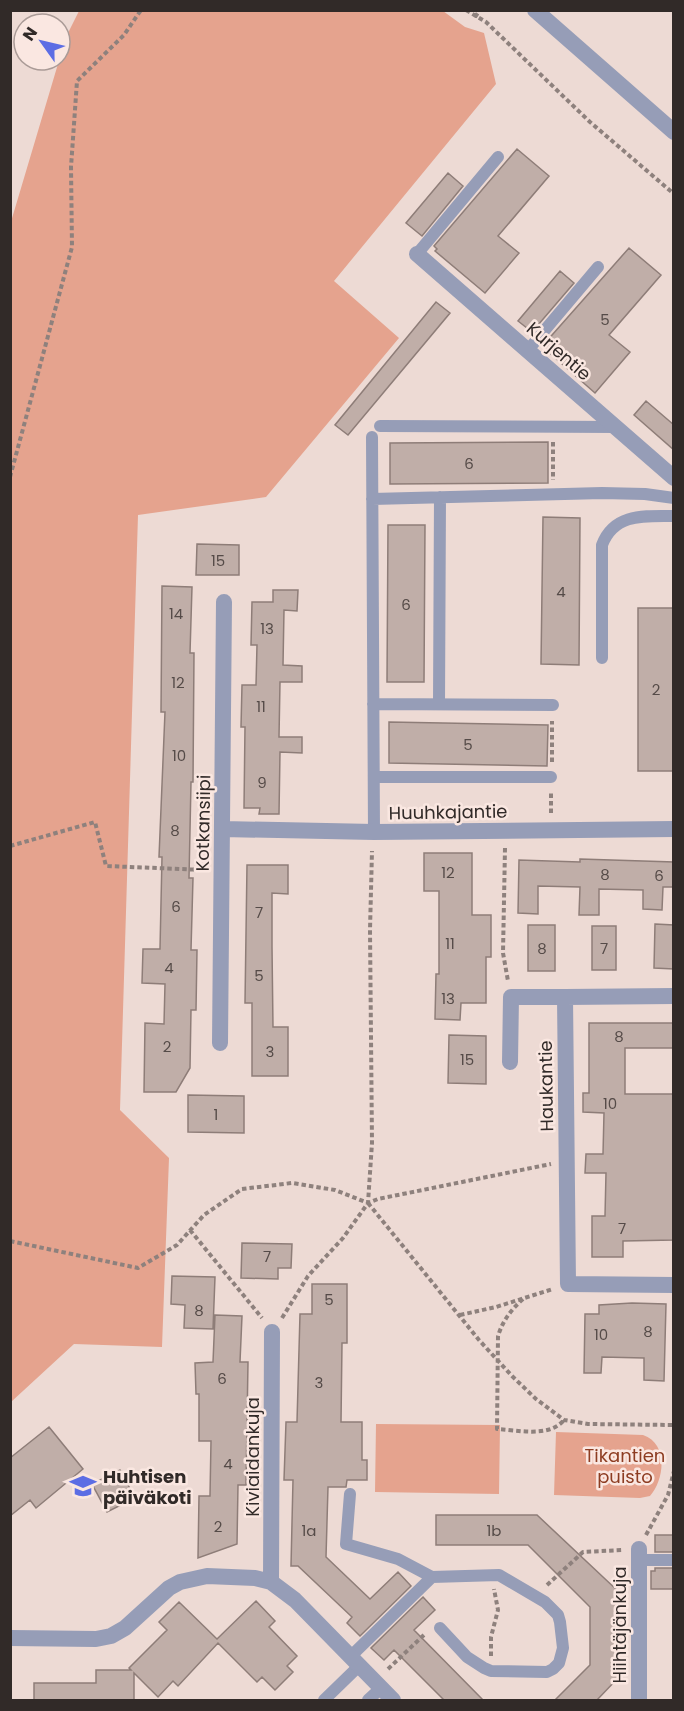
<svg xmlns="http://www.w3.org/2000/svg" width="684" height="1711" font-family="Poppins,sans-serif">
  <rect width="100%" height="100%" fill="#eddad4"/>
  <path fill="#e5a38e" d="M79 11H443L465 27 484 33 496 84 334 281 399 338 266 497 138 515 120 1110 169 1158 162 1347 74 1344 11 1402 10 225 66 37Z
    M376 1424 500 1425 499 1494 375 1492Z
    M556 1432 643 1435C668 1443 665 1479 650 1496L640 1498 554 1495Z"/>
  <path fill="#c0aea8" stroke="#8e7d78" stroke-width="1.5" d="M517 149 549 176 498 236 519 253 485 293 435 251 437 249 434 246Z
    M448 173 463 186 422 236 406 223Z
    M629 248 661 275 609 335 630 352 595 393 545 349 548 346 545 343Z
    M560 271 574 283 532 332 518 321Z
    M436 302 450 313 348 435 335 425Z
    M646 401 674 425V450L634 415Z
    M548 442V483L390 484V443Z
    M543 517 580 518 579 665 541 664Z
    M388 525H425L424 682H387Z
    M197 544 239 545V575H196Z
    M162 586 192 587 190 653H194L193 782H191L189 878H193L191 950H197L196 1010H191L190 1068 176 1092H144L145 1023 164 1024 165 984 142 983 143 949H160L162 857H159L165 712H161Z
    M273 590H298L297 611 284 610 283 665 302 666V682H280L279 737H302V753L280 752 279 814H259L260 808H244L245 727H241L242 685H256L257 645H251L252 602H273Z
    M638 608H674V771H638Z
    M389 722 548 725 547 766 389 763Z
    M424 853H472V915H491V957H486V1003H461L460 1020 435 1019 436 974H439V891H424Z
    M580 859 674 862V887H663L662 910 643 909V890L599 889V915H579L580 887 538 886V914L518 913 519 860 580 862Z
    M247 865H288V894L272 893V947L273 1027H288V1076H252V1003H245Z
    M655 924 674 925V969L654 968Z
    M528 925H555V971H528Z
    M592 926H616V970H592Z
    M589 1023H674V1048H625V1094H674V1240L623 1241V1257H592V1216H605L606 1173H585L586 1154H603L604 1113 583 1112V1093H589Z
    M449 1035 486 1036V1084L448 1083Z
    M188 1095 244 1096V1133L188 1132Z
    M242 1243 292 1244 291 1268H278V1279L241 1278Z
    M172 1276 215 1277 213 1329 184 1328 185 1305 171 1304Z
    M312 1284H347V1343H342L341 1422H362V1460H367V1480H347L346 1487H328L326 1557 370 1599 398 1572 411 1586 360 1636 347 1623 352 1617 298 1566H291L293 1480H284L286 1422H297L300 1314H312Z
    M632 1303 666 1304 664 1381 644 1380V1358L602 1357 601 1373H584L585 1314H599V1305Z
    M215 1315 242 1316 240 1362H248L246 1485H238L237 1544 198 1558 199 1496H210L211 1441H199V1394H196L195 1363 213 1362Z
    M49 1427 83 1469 36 1508 30 1500 10 1516V1458Z
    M120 1470 135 1498 107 1512 92 1484Z
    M436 1515H537L619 1592 618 1678 596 1701H554L590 1665V1607L528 1545H436Z
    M655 1535H674V1552H655Z
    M655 1568H674V1589H651V1571H655Z
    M423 1597 435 1610 414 1630 484 1701H445L394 1650 384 1660 371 1648Z
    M256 1601 275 1621 269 1627 297 1656 287 1666 293 1672 275 1690 262 1677 257 1682 218 1643 178 1686 173 1681 158 1697 134 1673V1701H34V1683H96V1670H131L129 1668 167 1630 159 1622 179 1602 217 1639Z"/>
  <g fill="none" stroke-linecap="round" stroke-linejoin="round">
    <path stroke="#8e817d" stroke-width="4" stroke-dasharray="4.5 3" stroke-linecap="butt" d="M466 10 486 22 590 122 674 194
      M475 17 480 10
      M553 442V480
      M10 477 72 247 71 167 77 81 124 35 141 10
      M552 762V721
      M551 813V793
      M10 846 95 822 106 866 205 870
      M505 848 503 953 508 981
      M368 1203 479 1340 512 1376 536 1399 564 1420 588 1424 674 1425
      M190 1230 262 1318
      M10 1241 138 1268 177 1245 204 1215 242 1189 292 1183 335 1190 368 1203 378 1199 551 1164
      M523 1299C511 1310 503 1320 498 1336L497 1429C518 1430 549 1438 564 1420
      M460 1315 496 1307 553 1289
      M282 1318 308 1276 343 1238 368 1203 372 1143 370 930 372 851
      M646 1535 668 1495 674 1471
      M547 1585 583 1552 623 1550
      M491 1656V1637L498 1610 494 1589
      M388 1669 426 1633"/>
    <path stroke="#969db7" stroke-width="12" d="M417 254 498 157
      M528 350 598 267
      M380 426 617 427
      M372 437 374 832
      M372 499 602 493 645 494 674 498
      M602 658V545C614 513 644 516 674 516
      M373 704 553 705
      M439 704 440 497
      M374 777H551
      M350 1494 346 1544 398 1559 432 1577
      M639 1560H674
      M350 1657 432 1577 499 1575 545 1602 558 1615 560 1622 563 1648 559 1663 553 1669 547 1672 491 1671 484 1668 467 1657 440 1628
      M324 1700 359 1666
      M368 1700 380 1689"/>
    <path stroke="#969db7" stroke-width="16" d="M417 254 674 478
      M223 829 374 832 674 829
      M674 996 565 997 568 1284 674 1285
      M220 1043 224 602
      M510 1062 511 997H565
      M271 1582 272 1332
      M10 1638 96 1639 111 1636 125 1628 169 1588 180 1582 207 1576 255 1578 271 1582 295 1600 393 1700
      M639 1700V1549"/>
    <path stroke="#969db7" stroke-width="16" d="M535 10 674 132"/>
  </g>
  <defs>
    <g id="school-bare" transform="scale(2.07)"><path d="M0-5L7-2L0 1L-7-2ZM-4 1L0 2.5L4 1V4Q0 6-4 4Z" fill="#5c6de4" stroke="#fae7e1" stroke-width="2.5" paint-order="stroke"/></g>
  </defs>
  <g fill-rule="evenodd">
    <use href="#school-bare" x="83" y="1486"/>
  </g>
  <g text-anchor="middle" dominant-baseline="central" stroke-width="5" stroke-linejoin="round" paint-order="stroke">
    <g font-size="15" fill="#554b48">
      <text x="605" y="319">5</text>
      <text x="469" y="463">6</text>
      <text x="218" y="560">15</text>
      <text x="561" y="591">4</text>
      <text x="406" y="604">6</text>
      <text x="176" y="613">14</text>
      <text x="267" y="628">13</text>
      <text x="178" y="682">12</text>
      <text x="656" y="689">2</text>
      <text x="261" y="706">11</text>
      <text x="468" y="744">5</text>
      <text x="179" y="755">10</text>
      <text x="262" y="782">9</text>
      <text x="175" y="830">8</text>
      <text x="448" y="872">12</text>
      <text x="605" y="874">8</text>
      <text x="659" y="875">6</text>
      <text x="176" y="906">6</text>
      <text x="259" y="912">7</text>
      <text x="450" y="943">11</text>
      <text x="542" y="948">8</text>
      <text x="604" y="948">7</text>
      <text x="169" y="967">4</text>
      <text x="259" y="975">5</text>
      <text x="448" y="998">13</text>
      <text x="619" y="1036">8</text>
      <text x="167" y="1046">2</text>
      <text x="270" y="1051">3</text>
      <text x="467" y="1059">15</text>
      <text x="610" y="1103">10</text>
      <text x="216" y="1114">1</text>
      <text x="622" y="1228">7</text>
      <text x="267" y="1256">7</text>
      <text x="329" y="1299">5</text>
      <text x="199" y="1310">8</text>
      <text x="648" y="1331">8</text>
      <text x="601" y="1334">10</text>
      <text x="222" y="1378">6</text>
      <text x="319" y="1382">3</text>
      <text x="228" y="1463">4</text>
      <text x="218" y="1526">2</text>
      <text x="309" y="1530">1a</text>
      <text x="494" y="1530">1b</text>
    </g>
    <g font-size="18" fill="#312a28" stroke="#fae7e1">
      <text transform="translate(559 351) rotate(41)">Kurjentie</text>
      <text transform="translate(448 812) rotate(-1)">Huuhkajantie</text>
      <text transform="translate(203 823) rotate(-89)">Kotkansiipi</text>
      <text transform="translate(546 1086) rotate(-91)">Haukantie</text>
      <text transform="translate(252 1457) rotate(-90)">Kiviaidankuja</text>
      <text transform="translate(619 1625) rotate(-90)">Hiihtäjänkuja</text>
    </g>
    <g font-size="18" fill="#8d3c21" stroke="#fae7e1">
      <text x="625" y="1455">Tikantien<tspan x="625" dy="21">puisto</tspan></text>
    </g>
    <g font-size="18" font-weight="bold" fill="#312a28" stroke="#fae7e1" text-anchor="start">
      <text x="103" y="1476">Huhtisen<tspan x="103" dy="21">päiväkoti</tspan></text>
    </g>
  </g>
  <rect width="684" height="1711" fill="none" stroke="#312a28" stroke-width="24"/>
  <g transform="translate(42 42) rotate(304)"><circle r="28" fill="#fae7e1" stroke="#aa9b97" stroke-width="1.5"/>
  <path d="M0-4.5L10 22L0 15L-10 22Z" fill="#5c6de4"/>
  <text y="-9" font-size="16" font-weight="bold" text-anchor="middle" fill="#312a28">N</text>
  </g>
</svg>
